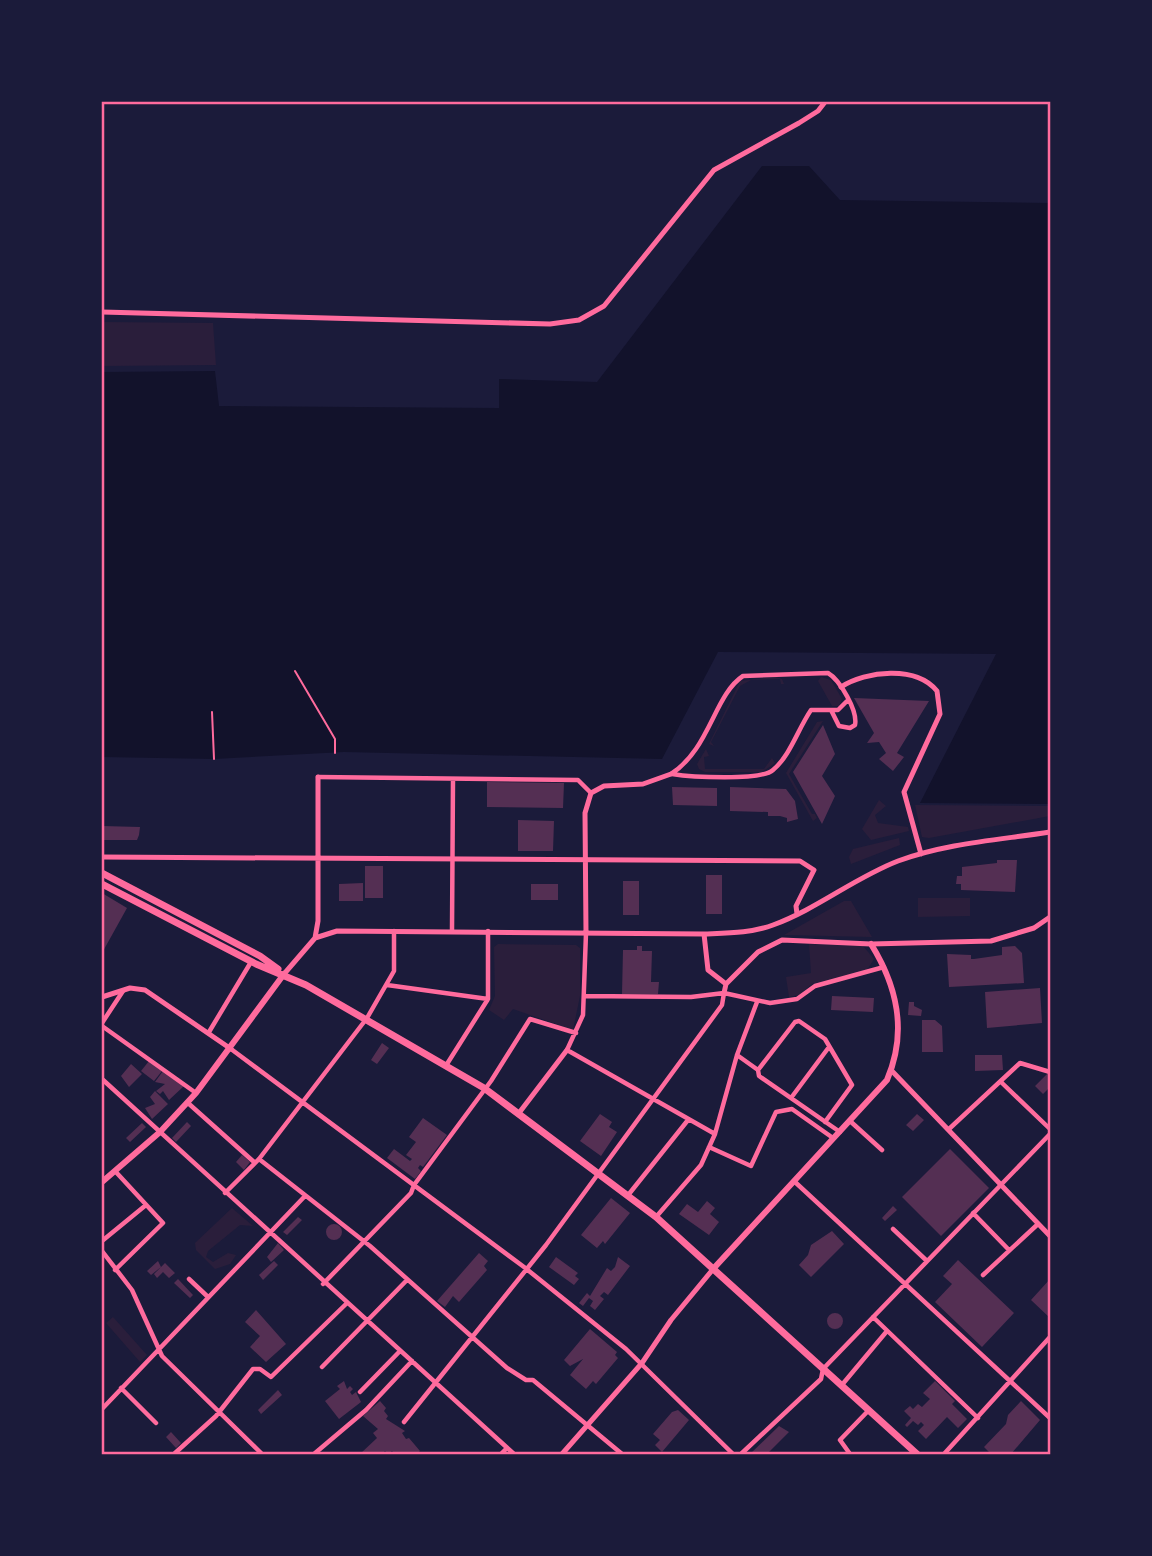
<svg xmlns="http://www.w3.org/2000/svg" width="1152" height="1556" font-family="'IBM Plex Sans',sans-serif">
  <rect width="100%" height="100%" fill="#1b1b3a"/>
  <path fill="#2a1e3b" d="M102 322 213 323 216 365 102 366Z
    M776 677 782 679 784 684H781L780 679 751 680 740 686 711 742 714 746 709 744 740 681Z
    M821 677 831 680 842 699 839 706H832L818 681Z
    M823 721 789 774 812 814H815L817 818 813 821 786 773 817 722Z
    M706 749 709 756 704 757 705 769H764L772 758 775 763 762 772H705L699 769 697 764Z
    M879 800 886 806 875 815 878 823 908 827 909 831 871 840 862 829Z
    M915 805 1050 806V816L929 838 922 837Z
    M899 838 900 845 851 864 849 857 853 849Z
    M918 898H970V916L918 917Z
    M844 901H851L872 937 784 935Z
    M498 944 576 945 580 948V996L573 1030 513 1009 504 1020 489 1010 495 996 494 947Z
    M809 944 863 946 874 959 867 970 812 984 799 995 789 997 786 977 811 973Z
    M232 1208 253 1226 240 1225 208 1251 206 1257 213 1262 228 1253 236 1255 230 1264 215 1269 196 1250 195 1243Z
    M113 1317 147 1355 140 1362 106 1323Z"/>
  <path fill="#12122b" d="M762 166H809L840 200 1050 203V804L920 803 996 654 718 652 662 759 344 752 214 759 102 757V372L215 371 219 406 499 408V379L597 382Z"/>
  <path fill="#542f53" d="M854 698 929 701 897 753 904 757 893 771 879 759 886 753 879 742 867 743 874 733Z
    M823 725 835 754 822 776 835 796 822 824 793 772Z
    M487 782 564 783 563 808 487 807Z
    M672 787 717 788V806L673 805Z
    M730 787 786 789 795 801 798 819 787 822V818L780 816H768V812L730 811Z
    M518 820 554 821 553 851H518Z
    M102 826 140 827 139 835 137 840H102Z
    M997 860H1017L1015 892 961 890V884H956L957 876H962V867L997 863Z
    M365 866H383V898H365Z
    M706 875H722V914H706Z
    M623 881H639V915H623Z
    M363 883V901H339V884Z
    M531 884H558V900H531Z
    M102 893 127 908 102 953Z
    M637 946H642V951H652L651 982H659L658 994H622L623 950H637Z
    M1015 946 1022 953 1024 983 949 987 947 954 971 955V959H974L1002 955V947Z
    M1040 988 1042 1023 987 1028 985 992Z
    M832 996 874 998 873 1012 831 1010Z
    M909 1002H914V1006L922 1010 921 1016 908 1015Z
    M922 1020H935L942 1026 943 1052H922Z
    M382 1043 389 1048 377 1064 371 1060Z
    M975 1055H1002L1003 1070 975 1071Z
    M149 1061 162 1071 154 1081 141 1071Z
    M131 1064 142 1074 129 1087 121 1076Z
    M163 1071 184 1086 169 1100 163 1091 160 1094 156 1091 165 1084 155 1082Z
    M1048 1073 1050 1087 1043 1094 1035 1086Z
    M155 1091 168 1104 152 1119 145 1108 155 1104 150 1097Z
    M600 1114 612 1122 609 1127 617 1132 601 1156 580 1141Z
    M917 1114 924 1120 913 1131 906 1125Z
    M423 1118 447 1135 423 1167 420 1165 418 1168 421 1171 415 1179 387 1158 394 1149 410 1161 412 1159 406 1155 416 1142 409 1137Z
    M187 1122 191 1126 176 1142 172 1138Z
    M142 1123 146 1127 130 1142 126 1138Z
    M950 1149 989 1188 941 1236 902 1197Z
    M242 1155 250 1162 244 1170 236 1162Z
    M611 1198 630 1213 605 1244 603 1241 597 1248 581 1235Z
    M707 1201 715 1208 710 1214 719 1222 709 1235 679 1214 687 1204 698 1212Z
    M893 1206 897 1210 885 1221 882 1218Z
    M298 1217 302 1220 287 1235 283 1232Z
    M326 1232a8 8 0 1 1 16 0a8 8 0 1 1-16 0Z
    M832 1231 844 1244 811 1277 799 1265 808 1255 811 1245Z
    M278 1243 284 1250 271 1262 267 1257Z
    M479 1253 488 1261 484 1266 487 1270 459 1302 453 1296 445 1307 437 1301Z
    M556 1257 578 1273 575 1276 579 1279 574 1285 549 1267Z
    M618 1257 630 1266 608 1295 604 1292 600 1296 604 1299 595 1310 590 1306 593 1301 589 1298 583 1306 579 1303 587 1293 590 1296 607 1268 611 1271 615 1267Z
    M958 1260 1014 1313 982 1347 935 1302 952 1284 943 1276Z
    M158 1261 161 1267 151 1275 147 1271Z
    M274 1261 278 1265 263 1280 259 1275Z
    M165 1263 175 1273 169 1278 163 1272 157 1278 154 1274Z
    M178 1279 193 1295 190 1298 174 1283Z
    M1050 1279V1318L1031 1300Z
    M256 1310 286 1344 266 1362 250 1347 260 1336 245 1322Z
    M827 1321a8 8 0 1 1 16 0a8 8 0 1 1-16 0Z
    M590 1329 617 1352 615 1355 618 1358 596 1384 593 1381 586 1389 570 1375 583 1359 570 1366 564 1360Z
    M344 1381 347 1389 350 1386 353 1389 350 1392 352 1395 356 1392 361 1402 339 1419 325 1401 340 1389 337 1386Z
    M935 1381 955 1401 952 1404 967 1419 958 1428 947 1417 926 1439 918 1431 924 1425 921 1422 918 1425 913 1421 907 1427 905 1425 911 1418 904 1411 910 1406 913 1409 918 1404 922 1407 930 1399 923 1393Z
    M278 1390 282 1395 261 1414 258 1410Z
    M380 1401 386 1408 384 1411 388 1416 386 1419 405 1431 402 1433 406 1439 409 1438 420 1451 417 1454H395L392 1451 388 1454 385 1451 382 1454H360L377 1438 373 1433 378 1429 363 1416Z
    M1021 1401 1040 1420 1011 1454H991L984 1447 1006 1424 1008 1415Z
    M678 1410 689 1420 662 1452 655 1445 660 1440 653 1434 672 1412Z
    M779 1426 789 1432 767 1454H750Z
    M171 1432 181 1443 176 1448 166 1437Z"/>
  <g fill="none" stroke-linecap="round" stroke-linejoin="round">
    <path stroke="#ff6b9d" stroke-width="2" d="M295 671 335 739V753
      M212 712 214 759"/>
    <path stroke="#ff6b9d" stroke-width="4.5" d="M671 774C710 749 714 695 743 676L828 673C840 680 858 711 855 725L850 728 839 726 831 710
      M672 774C690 777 761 781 773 770 790 756 798 729 811 710H838L847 701
      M318 777 578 780 591 793
      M452 930 453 779
      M586 933 583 1015 567 1050 715 1134
      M387 985 488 999
      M585 996 691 997 724 993 770 1003 797 999 815 986 884 967
      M102 1023 123 991
      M102 1026 196 1093
      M209 1032 251 962
      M231 1049 524 1267 626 1349 733 1454
      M737 1055 758 1070 759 1076 840 1132
      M447 1064 488 999V931
      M758 1070 795 1022 799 1021 825 1039 852 1085 825 1122
      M102 1079 514 1454
      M1001 1082 1050 1129
      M791 1098 829 1047
      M188 1103 254 1162
      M850 1121 882 1150
      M949 1129 1020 1063 1050 1072
      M709 1147 751 1166 776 1112 792 1109 833 1138
      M259 1159 370 1246 507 1368 526 1380H533L622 1454
      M115 1171 163 1223 115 1270
      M795 1182 1050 1418
      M225 1193 259 1159 367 1018 394 971V931
      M629 1194 688 1120
      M973 1213 1009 1250
      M656 1217 701 1165 715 1134 737 1055 757 1002
      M893 1229 927 1261
      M102 1241 146 1205
      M102 1251 132 1290 162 1356 262 1454
      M983 1275 1038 1224
      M189 1279 208 1297
      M323 1284 411 1193 414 1185 491 1081 530 1019 576 1033
      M873 1317 978 1418
      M322 1367 407 1280
      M841 1386 887 1331
      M121 1388 156 1423
      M360 1392 400 1351
      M102 1409 305 1196
      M404 1422 546 1245 722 1005 724 993
      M174 1454 216 1416 253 1369H260L271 1377 346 1304
      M314 1454 366 1410 412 1361
      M501 1454 507 1448
      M741 1454 821 1379 823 1369 1050 1134
      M850 1454 840 1440 868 1411
      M944 1454 1050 1337"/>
    <path stroke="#ff6b9d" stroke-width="5" d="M102 312 550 324 579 320 604 306 714 170 799 123 818 111 825 102
      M841 687C866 671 916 665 937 691L940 714 904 792 921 854
      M102 857 800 861 814 870 796 906 797 914
      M586 933 585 813 591 793 604 786 643 784 671 774
      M704 934 708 970 726 984
      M315 938 318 921V777
      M284 974 315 938 337 931 704 934C727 933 752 933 773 925 817 909 854 878 898 861 947 843 999 840 1050 832
      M724 993 726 984 758 952 782 940 871 944 991 941 1034 928 1050 917
      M102 997 130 988 145 990 231 1049
      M891 1070 1050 1236
      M519 1113 567 1050
      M562 1454 642 1363 671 1320 714 1268"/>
    <path stroke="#ff6b9d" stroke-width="6" d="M102 1182 160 1132 196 1093 284 974
      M714 1268 887 1080C908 1031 897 986 871 944"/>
    <path stroke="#ff6b9d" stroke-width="7" d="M102 873 260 956 278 969
      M102 884 256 964 306 985 484 1088 656 1217 917 1454"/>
  </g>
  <rect width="1152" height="1556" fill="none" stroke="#1b1b3a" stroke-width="206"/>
  <rect x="103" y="103" width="946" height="1350" fill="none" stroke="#ff6b9d" stroke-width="2.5"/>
</svg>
